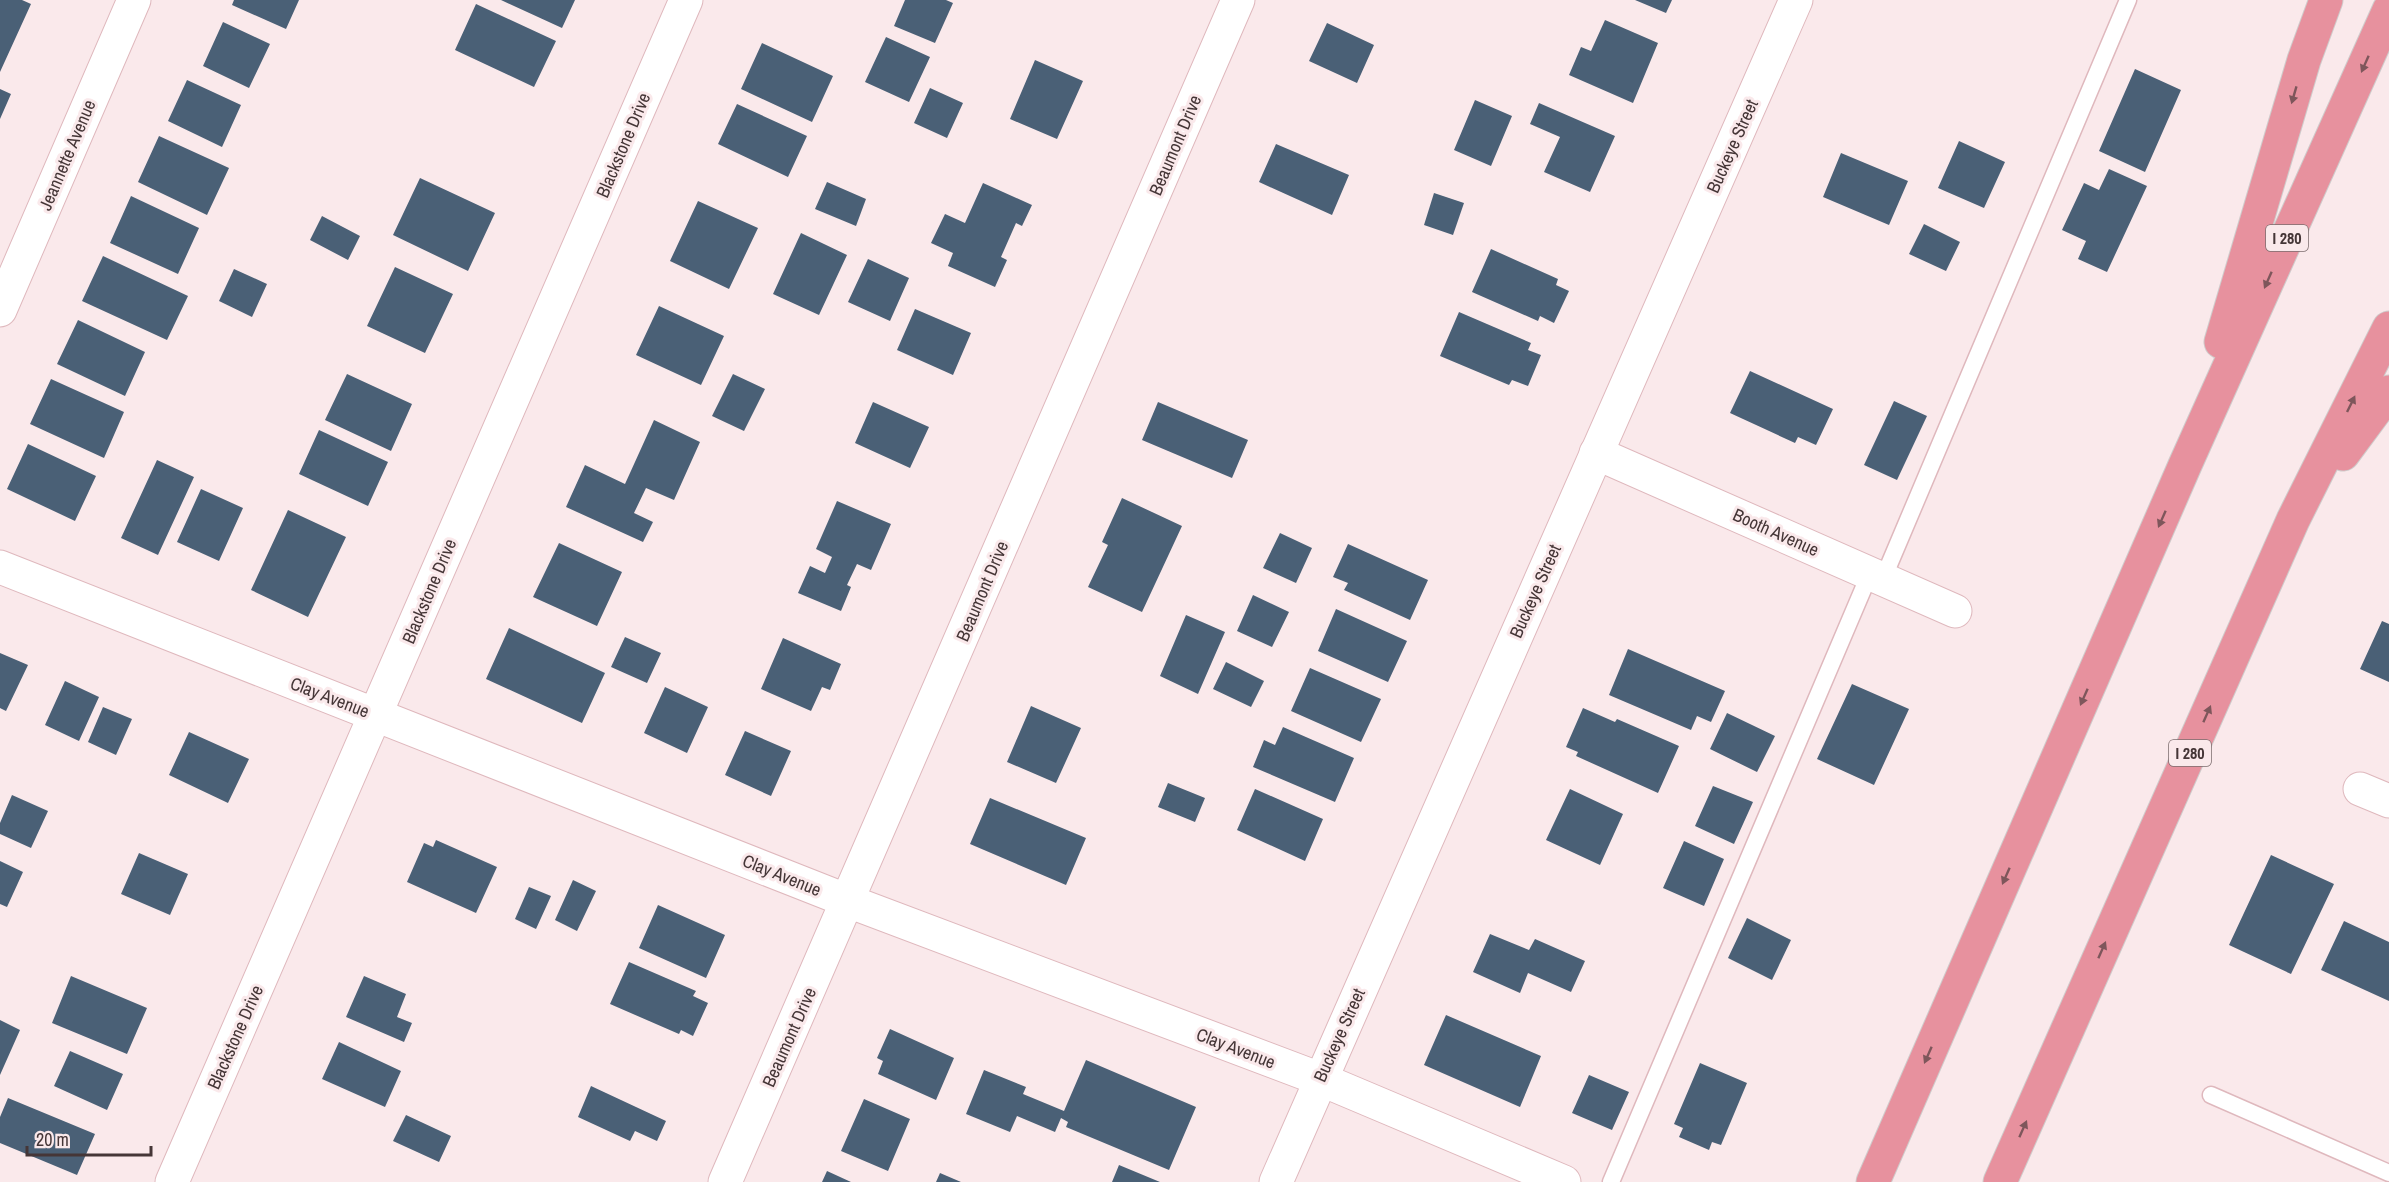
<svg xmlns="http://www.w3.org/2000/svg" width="2389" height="1182" font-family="'Archivo Narrow',sans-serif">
  <rect width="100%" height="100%" fill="#fae9eb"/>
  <path fill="#4a6076" d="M0 0H22L31 4 0 72Z
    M234 0H299L286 29 232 5Z
    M501 0H575L562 28Z
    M905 0H946L953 3 935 43 894 26Z
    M1635 0H1672L1666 13Z
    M476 4 556 41 534 87 455 50Z
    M1605 20 1658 43 1633 103 1569 75 1581 47 1591 51Z
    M223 22 270 44 249 88 203 66Z
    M1327 23 1374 45 1357 83 1309 61Z
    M886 37 930 57 909 102 865 82Z
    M762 43 833 76 812 122 741 89Z
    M1035 60 1083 81 1057 139 1010 119Z
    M2135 69 2181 90 2145 172 2099 151Z
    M187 80 241 105 222 147 168 121Z
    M930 88 963 103 947 138 914 123Z
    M0 89 11 94 0 119Z
    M1475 100 1512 116 1491 166 1454 150Z
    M1539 103 1615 136 1590 192 1544 172 1560 137 1530 124Z
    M737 104 807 136 788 177 718 144Z
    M159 136 229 168 207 215 138 182Z
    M1959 141 2005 162 1984 208 1938 188Z
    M1276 144 1349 175 1332 215 1259 182Z
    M1841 153 1908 181 1889 225 1823 197Z
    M2109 169 2147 186 2107 272 2078 259 2086 241 2062 230 2084 183 2099 190Z
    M420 178 495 213 468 271 393 235Z
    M827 182 866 199 856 226 815 209Z
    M983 183 1032 205 1022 226 1016 223 1001 257 1007 260 995 287 948 266 953 253 931 243 945 214 965 223Z
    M1434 193 1464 203 1453 235 1424 225Z
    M131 196 199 228 178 274 110 243Z
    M698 201 758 228 729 289 670 261Z
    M322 216 360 236 348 260 310 240Z
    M1924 224 1960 242 1946 271 1909 254Z
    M801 233 847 255 819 315 773 294Z
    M1491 249 1558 279 1556 285 1569 291 1554 323 1540 316 1538 321 1472 292Z
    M103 256 188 296 167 340 82 301Z
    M868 259 909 278 890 321 848 302Z
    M395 267 453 294 425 353 367 326Z
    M234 269 267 284 252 317 219 301Z
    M659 306 724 336 701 385 636 355Z
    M915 309 971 333 953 375 897 350Z
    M1459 312 1531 343 1528 350 1541 355 1528 386 1512 380 1509 385 1440 356Z
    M78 320 145 352 125 396 57 364Z
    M1750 371 1833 409 1816 445 1798 437 1795 443 1730 413Z
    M347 374 412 404 391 451 325 420Z
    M733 374 765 389 744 431 712 416Z
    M51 379 124 412 104 458 30 424Z
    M1894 401 1927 416 1897 480 1864 465Z
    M873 402 929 427 910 468 855 443Z
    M1158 402 1248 440 1232 478 1142 440Z
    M654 420 700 442 674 500 646 488 634 513 653 522 643 542 566 507 585 465 625 484Z
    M319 430 388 462 368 506 299 474Z
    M28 444 96 476 75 521 7 489Z
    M157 460 194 477 158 555 121 538Z
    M201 489 243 508 219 561 177 542Z
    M1122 498 1182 526 1142 612 1088 587 1108 545 1102 542Z
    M837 501 891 524 871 570 857 564 847 585 851 587 841 611 798 593 810 566 825 573 832 557 816 549Z
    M288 510 346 537 308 617 251 590Z
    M1280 533 1312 548 1296 583 1263 568Z
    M559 543 622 572 597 626 533 597Z
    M1348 544 1428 580 1410 620 1344 590 1348 583 1333 577Z
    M1253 595 1289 612 1272 647 1237 631Z
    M1336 609 1407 641 1388 682 1318 651Z
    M1186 615 1225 632 1198 694 1160 676Z
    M2382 621 2389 624V682L2360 669Z
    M509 628 605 673 582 723 486 679Z
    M625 637 661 653 647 683 611 667Z
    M783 638 841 664 830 690 822 687 811 711 761 689Z
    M1628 649 1725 691 1711 722 1697 716 1691 730 1609 695Z
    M0 653 28 665 6 711 0 708Z
    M1226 662 1264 681 1251 707 1213 689Z
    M1310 668 1381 699 1361 742 1291 711Z
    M65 681 99 697 79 741 45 725Z
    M1852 684 1909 709 1874 785 1817 759Z
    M665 687 708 707 687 753 644 733Z
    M1031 706 1081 728 1056 783 1007 762Z
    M103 707 132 719 116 755 88 742Z
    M1583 708 1615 722 1617 719 1679 746 1658 793 1576 756 1578 752 1566 747Z
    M1727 713 1775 736 1757 772 1710 749Z
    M1283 727 1354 758 1335 802 1253 767 1264 740 1275 745Z
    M745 731 791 751 771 796 725 775Z
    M189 732 249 759 228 803 169 775Z
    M1168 783 1205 798 1195 822 1158 807Z
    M1713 786 1753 802 1734 844 1695 826Z
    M1255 789 1323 819 1305 861 1237 830Z
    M1570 789 1623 814 1600 865 1546 840Z
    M12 795 48 811 31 848 0 834V823Z
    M990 798 1086 838 1066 885 970 844Z
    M436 840 497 867 476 913 407 882 424 843 433 847Z
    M1684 841 1724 859 1704 906 1663 888Z
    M139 853 188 874 170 915 121 894Z
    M2271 855 2334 884 2291 974 2229 945Z
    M0 861 23 872 7 907 0 904Z
    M573 880 596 891 577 931 555 920Z
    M529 887 551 896 536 929 515 919Z
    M658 905 725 935 706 978 639 948Z
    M1747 918 1791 940 1772 980 1728 958Z
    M2344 921 2389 942V1001L2321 970Z
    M1490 934 1529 950 1535 939 1585 961 1571 992 1528 973 1520 993 1473 972Z
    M629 962 696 991 693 996 708 1003 693 1036 681 1030 679 1034 610 1004Z
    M71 976 147 1008 127 1054 52 1023Z
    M364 976 406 994 397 1017 412 1023 404 1042 346 1017Z
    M1446 1015 1541 1056 1520 1107 1424 1065Z
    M0 1020 20 1030 0 1075Z
    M890 1029 954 1058 936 1100 878 1074 883 1061 877 1058Z
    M339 1042 401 1071 385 1107 322 1079Z
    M70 1051 123 1074 107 1110 54 1086Z
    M1086 1060 1196 1107 1169 1170 1066 1127 1068 1122 1061 1118 1055 1132 1017 1116 1010 1132 966 1114 984 1070 1026 1087 1023 1094 1064 1111Z
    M1700 1063 1747 1083 1721 1145 1712 1142 1709 1150 1679 1137 1683 1128 1674 1124Z
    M1589 1075 1629 1092 1612 1130 1572 1113Z
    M591 1086 666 1121 657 1141 635 1131 630 1141 578 1117Z
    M8 1098 95 1134 77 1175 0 1143V1117Z
    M864 1099 910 1119 888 1171 841 1151Z
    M406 1115 451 1136 439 1162 393 1141Z
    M1119 1165 1160 1182H1112Z
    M827 1171 851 1182H822Z
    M940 1173 961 1182H936Z"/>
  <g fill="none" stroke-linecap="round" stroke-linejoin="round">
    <g stroke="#dfb8bd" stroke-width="19">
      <path id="lane" d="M1883 579 2128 0
        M2211 1095 2389 1173
        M1611 1182 1870 573"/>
    </g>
    <g stroke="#dfb8bd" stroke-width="35">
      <path id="street" d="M0 310 134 0
        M1596 453 1955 611
        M0 567 848 901 1320 1079 1564 1182
        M2360 789 2389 801
        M172 1182 686 0
        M725 1182 1238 0"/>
    </g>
    <g stroke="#dfb8bd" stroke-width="35">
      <path id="secondary" d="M1276 1182 1796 0"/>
    </g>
    <g stroke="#cfcbcb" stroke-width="35">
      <path id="highway" d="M2221 342 2304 60 2326 0
        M2343 454 2389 392
        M1873 1182 2185 465 2389 10
        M2000 1182 2293 520 2389 328"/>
    </g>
    <use href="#lane" stroke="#fff" stroke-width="16"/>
    <use href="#street" stroke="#fff" stroke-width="33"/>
    <use href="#secondary" stroke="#fff" stroke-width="33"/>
    <use href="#highway" stroke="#e7919e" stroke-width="33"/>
  </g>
  <defs><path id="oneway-solid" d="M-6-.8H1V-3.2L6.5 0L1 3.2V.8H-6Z" transform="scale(1.5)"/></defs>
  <g fill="#7e565b">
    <use href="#oneway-solid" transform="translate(2365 64) rotate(114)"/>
    <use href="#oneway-solid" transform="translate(2294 95) rotate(106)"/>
    <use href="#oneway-solid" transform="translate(2268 280) rotate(114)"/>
    <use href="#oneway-solid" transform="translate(2351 404) rotate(-64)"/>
    <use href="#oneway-solid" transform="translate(2162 519) rotate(114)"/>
    <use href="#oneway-solid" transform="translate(2084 697) rotate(114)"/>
    <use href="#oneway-solid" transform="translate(2207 714) rotate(-66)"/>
    <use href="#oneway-solid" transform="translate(2006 876) rotate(114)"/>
    <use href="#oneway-solid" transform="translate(2102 950) rotate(-66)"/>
    <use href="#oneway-solid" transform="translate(1928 1055) rotate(114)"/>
    <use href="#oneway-solid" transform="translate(2023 1129) rotate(-66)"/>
  </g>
  <g text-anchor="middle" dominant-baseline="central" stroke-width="6" stroke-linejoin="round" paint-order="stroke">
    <g fill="#fae9eb" stroke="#7b6c6d" stroke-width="1.5">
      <rect x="2266" y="225" width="42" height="26" rx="4.5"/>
      <rect x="2169" y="740" width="42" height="26" rx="4.5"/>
    </g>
    <g font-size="16" font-weight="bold" fill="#453637">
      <text x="2287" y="238">I 280</text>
      <text x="2190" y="753">I 280</text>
    </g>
    <g font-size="18" fill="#453637" stroke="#fae9eb">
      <text transform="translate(623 145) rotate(-67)">Blackstone Drive</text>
      <text transform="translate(1175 145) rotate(-67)">Beaumont Drive</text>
      <text transform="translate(1732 146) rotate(-66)">Buckeye Street</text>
      <text transform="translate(67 155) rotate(-67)">Jeannette Avenue</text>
      <text transform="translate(1776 532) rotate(24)">Booth Avenue</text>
      <text transform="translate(429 591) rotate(-67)">Blackstone Drive</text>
      <text transform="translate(982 591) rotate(-67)">Beaumont Drive</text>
      <text transform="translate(1535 591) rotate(-66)">Buckeye Street</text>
      <text transform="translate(330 697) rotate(21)">Clay Avenue</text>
      <text transform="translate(782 875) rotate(22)">Clay Avenue</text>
      <text transform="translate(1339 1035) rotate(-66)">Buckeye Street</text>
      <text transform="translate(235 1037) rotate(-66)">Blackstone Drive</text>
      <text transform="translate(789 1037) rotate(-66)">Beaumont Drive</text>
      <text transform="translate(1236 1048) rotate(21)">Clay Avenue</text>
    </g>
  </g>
  <path d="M27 1146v9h124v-9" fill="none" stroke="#453637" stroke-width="3"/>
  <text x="36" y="1146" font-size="18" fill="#453637" stroke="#fae9eb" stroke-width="4.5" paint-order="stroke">20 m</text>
</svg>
